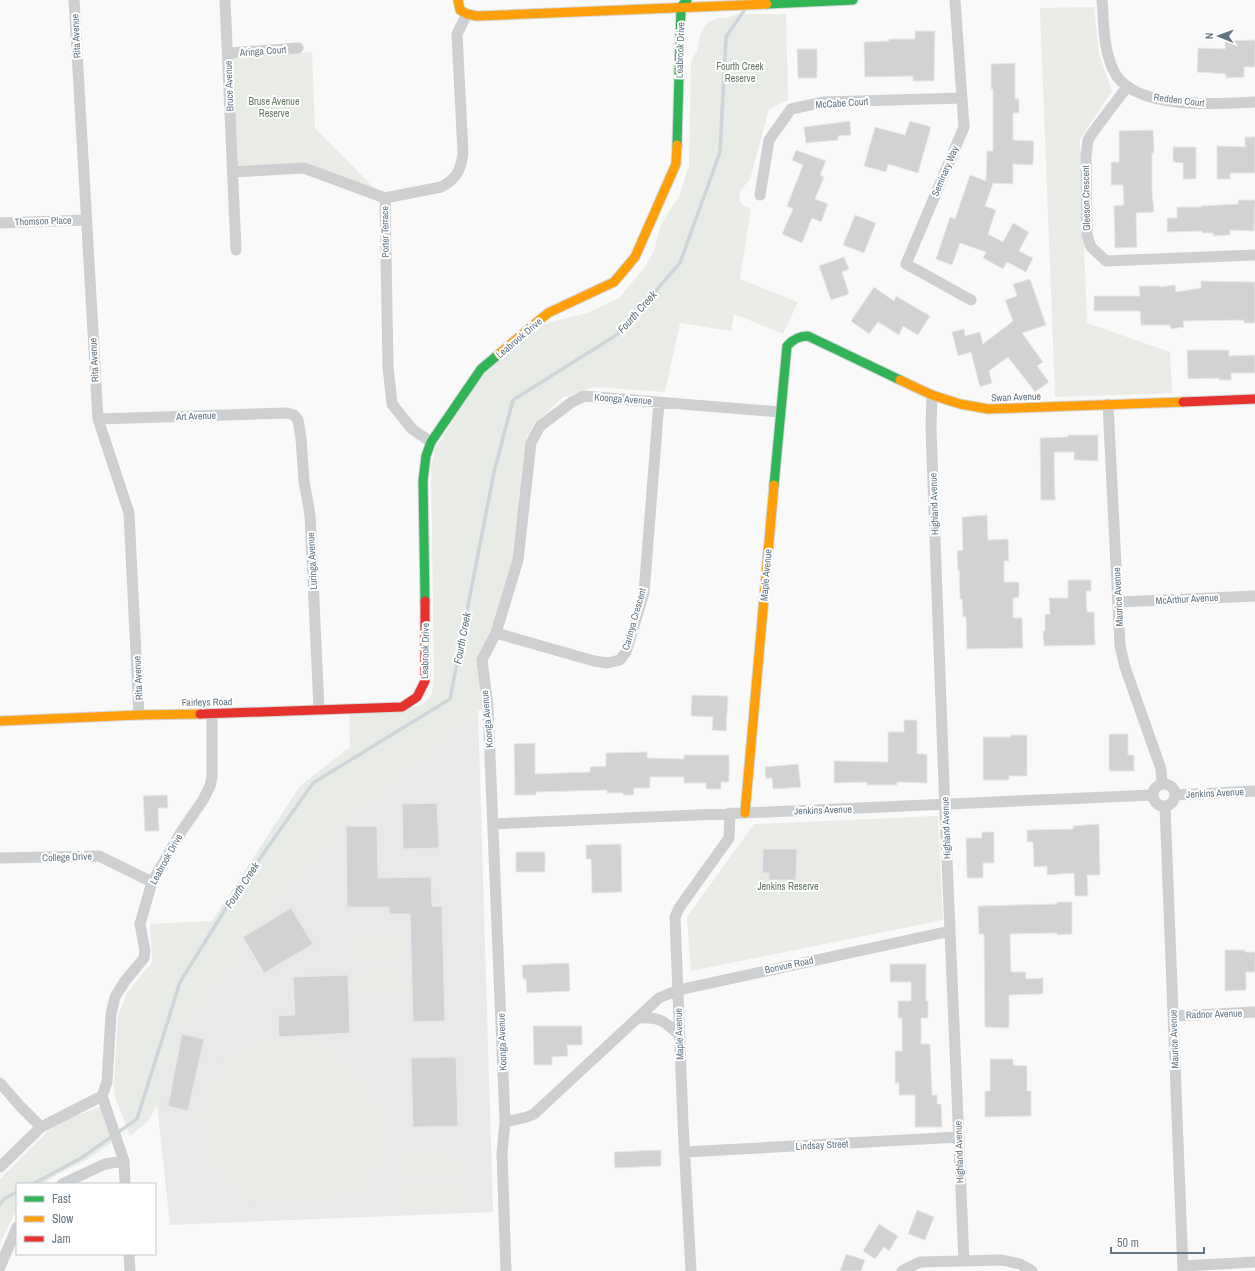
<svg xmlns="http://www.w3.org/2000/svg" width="1255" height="1271" font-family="'Archivo Narrow',sans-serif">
  <rect width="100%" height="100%" fill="#f9f9f9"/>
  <path fill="#e8e9e9" d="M478 711 493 1212 170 1225 157 1105 175 1033 229 973 242 941 260 922 348 821Z"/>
  <path fill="#e8ebe6" d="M1094 7 1099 54 1112 91 1080 139 1087 323 1170 352 1172 393 1055 397 1040 8Z
    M738 14H786L788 100 769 109 750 179 741 190 739 195 740 201 743 205 751 209 740 279 798 302 783 334 734 314 731 331 680 323 665 392 594 387 562 398 534 424 526 439 518 560 482 661 488 707 478 711 348 821 260 922 242 941 229 973 175 1033 157 1105 148 1121 130 1136 115 1097 114 1084 118 1016 127 993 147 968 150 966 152 960 150 924 212 921 300 786 350 747 349 710 418 706C433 699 432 694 434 679L431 467 435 449 484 371 531 332 550 322 587 313 619 298 645 267 654 250 661 225 668 213 679 197 689 165 691 61 697 51 701 32 707 23 717 18H727Z
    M312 52 315 128 377 191 303 163 236 168 231 57Z
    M938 816 943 920 691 971 687 917 754 824Z
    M407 933 408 958 356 960 355 934Z
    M409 968 410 994 358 995 357 970Z
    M261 1040 325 1041 358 1078 392 1132 366 1192 282 1205 248 1199 205 1157 201 1150 198 1110 225 1060Z
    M100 1107 112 1142 90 1158 58 1174 43 1184H17V1209L0 1243V1179L49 1130 64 1120Z
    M456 1150 457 1176 398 1178V1152Z
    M457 1181 458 1207 399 1208 398 1182Z"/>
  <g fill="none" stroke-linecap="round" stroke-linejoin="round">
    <path stroke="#ced6d9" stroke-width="3.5" d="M33 1184 81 1158 137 1119 180 982 233 897 313 783 450 699 494 472 513 400 618 334 680 263 720 152 726 37 745 9
      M0 1204 4 1199 17 1192"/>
  </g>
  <path fill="#d0d2d3" stroke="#e8e8e8" d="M915 31H935L934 81H913V76L865 77 864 42 889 41V39H915Z
    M1255 40V67H1244V77L1226 78V74L1197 72 1198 48 1225 49V41Z
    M797 49H817V78H798Z
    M1015 63V99H1019V113H1013V140L1034 141 1033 165 1013 164V184L993 183 985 206 996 210 988 234 1003 242 1013 223 1029 232 1019 251 1033 258 1026 272 1007 262 1003 269 983 258 986 252 960 243 952 265 936 259 950 217 955 219 970 175 986 181 987 151H993V89H991V64Z
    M850 121 851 135 838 136V140L806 143 804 127Z
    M910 121 931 127 918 173 888 164 886 172 864 166 875 127 905 135Z
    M1153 130 1154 153H1152V191L1154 212 1136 213 1137 247 1115 248 1114 206 1124 205 1123 185H1111V162H1119V131Z
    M1245 137H1255V173H1230V179H1217V146L1245 147Z
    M1173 147H1196V179H1183V163L1173 162Z
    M796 150 826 161 820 175 824 177 815 199 828 204 821 222 812 218 802 243 782 234 793 209 787 206 803 165 792 160Z
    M1238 200H1255L1254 231 1230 230V235L1213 236V233H1202V231L1167 232V218H1177V207H1201V206L1238 204Z
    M855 215 876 223 864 253 843 245Z
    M844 257 849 269 842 272 849 294 831 300 819 266Z
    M1030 279 1046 325 1022 333 1043 362 1037 366 1049 382 1035 392 1008 357 989 371 992 383 980 387 971 352 958 356 952 332 964 329 965 336 980 332 983 344 1013 321 1005 300 1017 296 1013 284Z
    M1201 281 1255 282V323H1244V320L1183 321 1184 327 1171 329 1170 325H1141L1140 311H1094V296H1140L1139 286H1160V287L1175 285 1176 292 1201 288Z
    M874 287 894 301 896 296 930 316 918 335 903 326 899 335 878 322 869 334 851 321Z
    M1187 350H1229V356L1255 355V373H1231V380H1219V378L1188 379Z
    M1068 435H1098V461L1074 460V452H1054L1055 500H1041L1040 438 1068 437Z
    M987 515 988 540 1008 539 1009 561H1004V582H1019V597L1013 598V618H1022L1023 648 967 649 966 617H963L962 599H960L959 570 958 571 957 551 963 550 962 517Z
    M1068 580H1091V591H1086L1087 612H1094L1095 645 1044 646 1043 631H1045V614H1050L1049 598H1068Z
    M692 695 728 696 726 731 712 730 713 717 691 716Z
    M904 720H917V754H927V783L897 782V785H867V782L834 783V761L888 762V732H904Z
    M1109 734H1128V755H1134V771H1109Z
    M1011 735H1027V776H1009V780H983V737H1011Z
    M535 743V774L590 772V767L606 766V753L647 752V758L684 759V755H729V782H721V789H706V783H684V777H650V788H634V795H623V793H607V790L536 792V795H515L514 744Z
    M798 764 801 787 773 789 772 778 766 779 765 767Z
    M167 795 168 808H158L159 831H145L143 796Z
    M437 803 439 848 403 849 402 804Z
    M1099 824 1100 875H1087L1088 896H1075L1074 873 1047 875V866L1034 867 1033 842H1027V830L1073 829V826Z
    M346 826H377L378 878 431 877 432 906H442L445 1021 413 1022 410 914H389V907H347Z
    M982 832H994V863H983V878H967L966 838H982Z
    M621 844 622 892 592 893 591 859H586V845Z
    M763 849H797L796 880H769V873H762Z
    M516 852H545V872H516Z
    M1057 902H1072V934L1057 935V933L1010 934 1011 972H1026V979L1043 978V994L1009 995V1028L985 1027 984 934H979L978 906 1057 904Z
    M291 908 313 944 264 973 243 937Z
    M1225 950H1245V952H1255V972H1246V990L1225 991Z
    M569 963 570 991 527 993 526 979H523L522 965Z
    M890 964H926V1001H928V1018H921V1044H930L932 1095H937V1104H941L942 1127H915V1095H899V1083H895V1051H902V1018H898V1001H911V982H890Z
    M348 975 350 1033 279 1037 278 1016 295 1015 293 977Z
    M533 1026H582V1045H567L568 1056 552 1057V1065H534Z
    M182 1034 204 1039 188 1111 168 1106Z
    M456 1057 458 1126 413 1127 411 1058Z
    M990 1059H1013V1065L1027 1066V1091H1031V1116L985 1117V1091H990Z
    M661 1150V1166L615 1168 614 1152Z
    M917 1210 934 1217 925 1240 908 1234Z
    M879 1224 898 1236 889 1251 884 1247 875 1259 863 1251Z
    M846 1254 865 1260 861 1271H840Z"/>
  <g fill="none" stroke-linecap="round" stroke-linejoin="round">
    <g stroke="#d5d6d7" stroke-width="11">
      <path id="fast" d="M767 4 853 0
        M677 145 681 7 687 0
        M774 485 787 346C793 339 799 336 808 336L900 380
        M425 601 423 481 426 456 431 442 481 369 499 354"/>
    </g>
    <g stroke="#d5d6d7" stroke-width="11">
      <path id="slow" d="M458 0 460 10 467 14 477 16 767 4
        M499 354 548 313 614 282 635 257 676 164 677 145
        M900 380 932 395 960 404 988 409 1183 402
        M0 721 139 715 200 714
        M745 813 774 485"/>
    </g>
    <g stroke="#d5d6d7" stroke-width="11">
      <path id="jam" d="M1183 402 1255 399
        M200 714 402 707 417 697 425 681V601"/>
    </g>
    <path stroke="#cecfd0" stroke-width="11" d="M74 0 98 419 129 513 139 715
      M225 0 236 250
      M955 0 964 127 906 264 971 300
      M1102 0C1104 24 1103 53 1116 75 1139 110 1218 104 1255 102
      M228 53 298 48
      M1127 87 1093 132 1088 140 1086 156 1087 235 1091 247 1106 261 1255 255
      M233 172 304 168 385 198
      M760 195 769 140 791 109 824 102 962 98
      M0 223 86 220
      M932 395 931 428 945 813 964 1261
      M1108 404 1120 646 1125 667 1161 769 1162 783
      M98 419 287 413 294 415 298 420 301 438 304 481 310 515 319 709
      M431 442 412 429 392 404 388 366 385 198 441 187C457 179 461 169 463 153L457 34 467 14
      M1119 602 1255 596
      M496 633 594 661 607 663 620 660 626 652 644 593 659 402
      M1153 795a11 11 0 1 1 22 0a11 11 0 1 1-22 0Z
      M1176 795 1255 791
      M1165 806 1183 1271
      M493 824 1153 795
      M0 858 99 856 152 882
      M1173 1016 1255 1012
      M637 1018C659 1017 664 1020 679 1035
      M0 1083 21 1107 41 1127
      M505 1122 527 1117 534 1114 659 998 678 990 950 931
      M684 1152 959 1137
      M0 1167 41 1127 102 1096
      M62 1184 105 1164 124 1161
      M125 1184 124 1161 102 1096 107 1082 111 1014 115 997 125 981 144 958 145 951 140 924 152 882 181 832 203 800 210 786 212 777V714
      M129 1254 130 1271
      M1183 1266 1255 1262
      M0 1267 17 1227
      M506 1271 502 1153 505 1122 488 707 482 660 496 633 518 560 531 443 540 426 572 402 584 396 780 412
      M691 1271 683 1123 675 917 679 908 729 838 730 813
      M902 1271 920 1262 1002 1260 1020 1264 1032 1271"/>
    <use href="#fast" stroke="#30b455" stroke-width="9"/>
    <use href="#slow" stroke="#ff9f0a" stroke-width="9"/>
    <use href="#jam" stroke="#e5322d" stroke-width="9"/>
  </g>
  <g text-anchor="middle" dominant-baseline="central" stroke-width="4" stroke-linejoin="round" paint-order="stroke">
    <g font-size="10" fill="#657683" stroke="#fff">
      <text transform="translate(76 36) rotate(-93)">Rita Avenue</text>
      <text transform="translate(680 50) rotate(-88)">Leabrook Drive</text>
      <text transform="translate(263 51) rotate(-4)">Aringa Court</text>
      <text transform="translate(229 86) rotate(-92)">Bruce Avenue</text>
      <text transform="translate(1179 100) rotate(7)">Redden Court</text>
      <text transform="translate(842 103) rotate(-4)">McCabe Court</text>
      <text transform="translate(945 171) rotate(-67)">Seminary Way</text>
      <text transform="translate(1086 198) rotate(-91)">Gleeson Crescent</text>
      <text transform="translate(43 221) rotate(-2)">Thomson Place</text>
      <text transform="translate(385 232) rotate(-91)">Porter Terrace</text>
      <text transform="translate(519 338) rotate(-40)">Leabrook Drive</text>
      <text transform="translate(94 360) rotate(-93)">Rita Avenue</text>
      <text transform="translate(1016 397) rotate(-2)">Swan Avenue</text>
      <text transform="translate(623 399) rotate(4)">Koonga Avenue</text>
      <text transform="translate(196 416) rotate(-2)">Art Avenue</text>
      <text transform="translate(934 504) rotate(-92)">Highland Avenue</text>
      <text transform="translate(312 561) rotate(-93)">Luringa Avenue</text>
      <text transform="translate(766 575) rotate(-85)">Maple Avenue</text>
      <text transform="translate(1118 597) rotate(-93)">Maurice Avenue</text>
      <text transform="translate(1187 599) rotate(-3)">McArthur Avenue</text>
      <text transform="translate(634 619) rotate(-74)">Carinya Crescent</text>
      <text transform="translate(425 651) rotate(-89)">Leabrook Drive</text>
      <text transform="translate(138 678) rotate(-93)">Rita Avenue</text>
      <text transform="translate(207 702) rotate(-1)">Fairleys Road</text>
      <text transform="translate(487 719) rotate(-95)">Koonga Avenue</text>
      <text transform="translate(1215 793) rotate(-3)">Jenkins Avenue</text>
      <text transform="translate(823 810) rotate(-2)">Jenkins Avenue</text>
      <text transform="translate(946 828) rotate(-92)">Highland Avenue</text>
      <text transform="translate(67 857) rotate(-2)">College Drive</text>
      <text transform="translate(166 859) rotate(-61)">Leabrook Drive</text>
      <text transform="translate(789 965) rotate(-12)">Bonvue Road</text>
      <text transform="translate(1214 1014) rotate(-2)">Radnor Avenue</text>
      <text transform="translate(679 1034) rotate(-92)">Maple Avenue</text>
      <text transform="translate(1174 1039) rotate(-92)">Maurice Avenue</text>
      <text transform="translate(502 1042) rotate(-92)">Koonga Avenue</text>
      <text transform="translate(822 1145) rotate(-3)">Lindsay Street</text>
      <text transform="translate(959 1152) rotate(-92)">Highland Avenue</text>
    </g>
    <g font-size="10" fill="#687a64" stroke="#fff">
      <text x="740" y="66">Fourth Creek<tspan x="740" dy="12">Reserve</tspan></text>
      <text x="274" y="101">Bruse Avenue<tspan x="274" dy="12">Reserve</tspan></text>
      <text x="788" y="886">Jenkins Reserve</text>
    </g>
    <g font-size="11" font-style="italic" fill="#60757c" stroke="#fff">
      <text transform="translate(637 312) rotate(-48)">Fourth Creek</text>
      <text transform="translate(462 638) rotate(-79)">Fourth Creek</text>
      <text transform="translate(242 885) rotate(-56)">Fourth Creek</text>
    </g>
  </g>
  <rect x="16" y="1183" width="140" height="72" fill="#ffffff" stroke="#c1c8cd"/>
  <rect x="24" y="1196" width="20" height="6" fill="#30b455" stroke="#c1c8cd"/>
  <text x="52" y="1203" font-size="12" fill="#657683">Fast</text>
  <rect x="24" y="1216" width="20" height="6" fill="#ff9f0a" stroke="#c1c8cd"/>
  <text x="52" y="1223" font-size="12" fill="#657683">Slow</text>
  <rect x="24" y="1236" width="20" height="6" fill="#e5322d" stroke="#c1c8cd"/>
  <text x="52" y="1243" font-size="12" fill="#657683">Jam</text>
  <g transform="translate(1219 36) rotate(271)" stroke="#ffffff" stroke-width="3" paint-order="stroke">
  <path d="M0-3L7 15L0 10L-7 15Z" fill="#657683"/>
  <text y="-6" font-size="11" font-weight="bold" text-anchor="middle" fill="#657683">N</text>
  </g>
  <path d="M1111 1247v6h93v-6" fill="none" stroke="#657683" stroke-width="2"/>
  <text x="1117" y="1247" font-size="12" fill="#657683" stroke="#ffffff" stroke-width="3" paint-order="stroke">50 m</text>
</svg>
